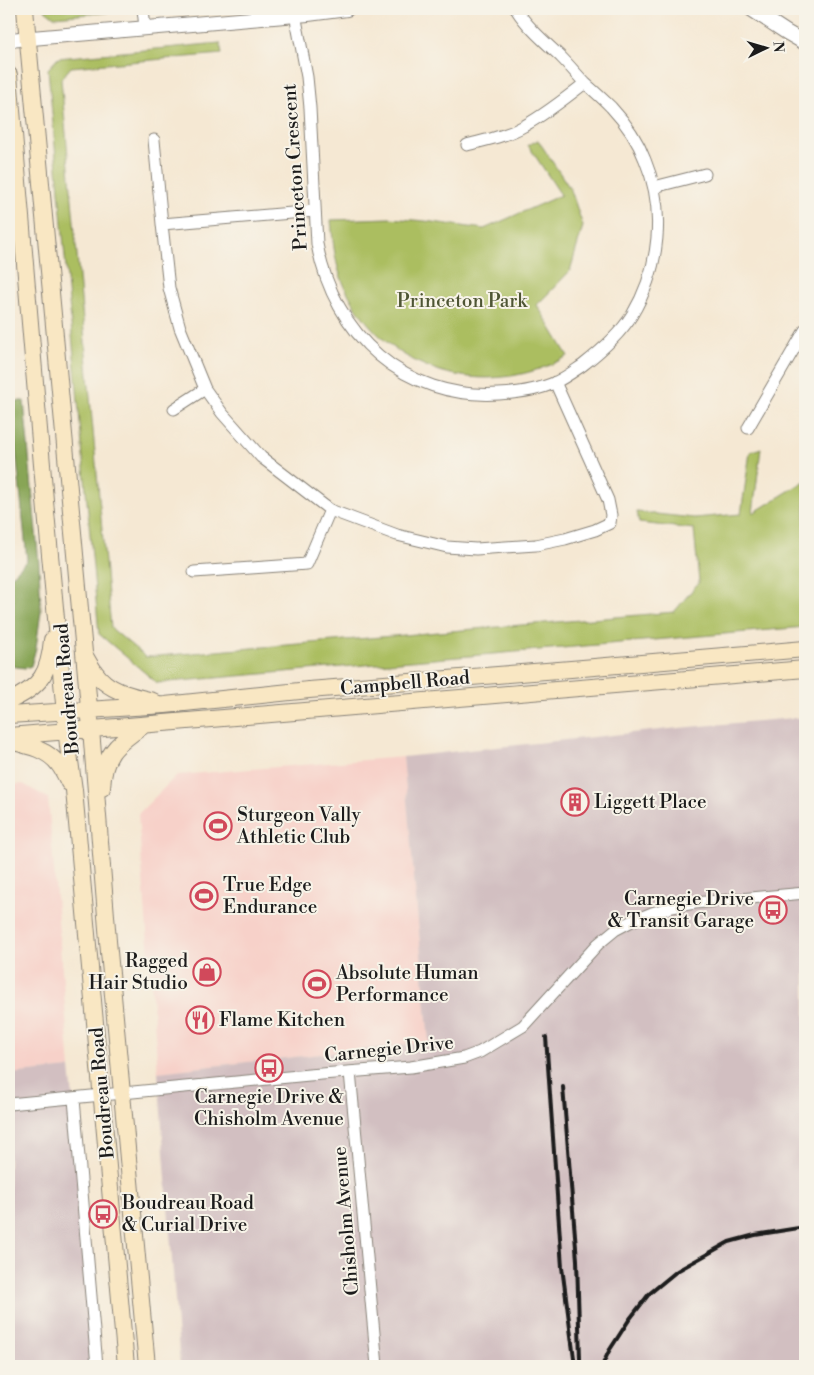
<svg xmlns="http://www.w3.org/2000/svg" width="814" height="1375" font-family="'Libre Bodoni',serif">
  <rect width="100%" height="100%" fill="#f7f3e8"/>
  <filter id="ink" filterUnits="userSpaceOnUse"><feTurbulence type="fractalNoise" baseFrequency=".02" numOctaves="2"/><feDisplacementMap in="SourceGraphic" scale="10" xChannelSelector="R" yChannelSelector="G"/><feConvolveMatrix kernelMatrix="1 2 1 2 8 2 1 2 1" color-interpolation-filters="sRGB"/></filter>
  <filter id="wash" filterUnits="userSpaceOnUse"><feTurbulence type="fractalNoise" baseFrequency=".0096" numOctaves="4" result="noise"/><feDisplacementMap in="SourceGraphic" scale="20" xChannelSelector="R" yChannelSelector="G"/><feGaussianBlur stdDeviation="1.12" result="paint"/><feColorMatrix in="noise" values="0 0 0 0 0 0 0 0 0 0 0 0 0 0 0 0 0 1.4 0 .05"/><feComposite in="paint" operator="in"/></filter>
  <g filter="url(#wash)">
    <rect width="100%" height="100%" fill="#f5e8d3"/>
    <path fill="#f7d1c9" d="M403 757 429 1042 158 1072 138 814 177 775Z
      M23 784 48 798 70 1068 9 1074V785Z"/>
    <path fill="#d2bfc1" d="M805 717V1366H180L158 1072 429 1042 403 757 679 728Z
      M70 1068 99 1366H9V1074Z"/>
    <path fill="#abbe61" stroke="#646d3e" d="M44 9H115L112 12 54 17Z
      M220 43 222 54 71 67 61 79 111 628 146 657 674 612 699 582 694 529 639 523 637 512 694 518 741 514 750 452 761 448 753 513 805 481V627L157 683 99 634 48 69 58 58Z
      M538 140 571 190 583 226 570 271 537 305 568 356C487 402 385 374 345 287 335 266 333 243 331 220L390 218 425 221 484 229 561 195 528 145Z"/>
    <path fill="#88a557" stroke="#52603a" d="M11 401H24L39 564 41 611 36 648 31 666 25 668 9 666V579L27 560Z"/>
  </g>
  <g filter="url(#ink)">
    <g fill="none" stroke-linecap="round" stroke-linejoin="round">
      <g stroke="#888278" stroke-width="13">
        <path id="minor" d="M143 9 145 28
          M295 14 307 77 310 108 317 244C334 335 404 400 499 394 517 393 539 390 556 382 566 377 574 371 583 365 601 351 620 334 632 315 660 268 666 210 645 160 638 141 625 122 611 107 603 99 594 91 585 83 577 75 570 66 561 57 545 42 528 28 516 9
          M154 140 162 224
          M467 145C486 140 507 136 524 126 544 115 566 98 585 83
          M654 187 705 174
          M315 211 162 224 169 288 180 328 205 389 222 413 261 457 330 510 397 535 447 547 476 549 536 545 565 539 595 530 610 523 611 515 608 500 555 382
          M174 409 205 389
          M748 428 805 330
          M194 572 307 564 330 510
          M350 1072 377 1366
          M74 1099 97 1366
          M9 1104 309 1075 411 1067 464 1058 480 1052 523 1026 598 944 615 930 630 922 652 913 672 907 695 903 805 893"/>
      </g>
      <g stroke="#888278" stroke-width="16">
        <path id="tertiary" d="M751 9 786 32 805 43
          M9 40 308 14 347 9"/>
      </g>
      <g stroke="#888278" stroke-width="18">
        <path id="secondary" d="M25 9 91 729 108 941 147 1366
          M9 75 46 512 68 746 74 790 126 1366
          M85 656C90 665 96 676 104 682 117 693 137 697 153 701
          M9 701C41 687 49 673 52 640
          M9 715 165 705 309 690 571 669 805 649
          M9 736 805 669
          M9 741C26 745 48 749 59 765 63 770 66 777 69 783
          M102 788C104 751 117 745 144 725"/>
      </g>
      <use href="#minor" stroke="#fff" stroke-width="11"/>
      <use href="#tertiary" stroke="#fff" stroke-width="14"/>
      <use href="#secondary" stroke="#f9e7c3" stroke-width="16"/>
      <path stroke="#1c1c1c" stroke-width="4" d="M546 1037 562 1267 575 1366
        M563 1087 577 1260 580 1359
        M602 1366 609 1351 629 1320 649 1294 677 1271 729 1242 755 1235 805 1227"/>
    </g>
  </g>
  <defs>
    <g id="building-ring" transform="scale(1.4375)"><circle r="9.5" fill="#f7f3e8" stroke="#d1495b" stroke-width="1.5"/><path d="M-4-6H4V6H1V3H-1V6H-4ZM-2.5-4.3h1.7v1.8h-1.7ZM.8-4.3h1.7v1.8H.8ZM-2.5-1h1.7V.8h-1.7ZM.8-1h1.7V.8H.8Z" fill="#d1495b"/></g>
    <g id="stadium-ring" transform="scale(1.4375)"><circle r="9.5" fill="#f7f3e8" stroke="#d1495b" stroke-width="1.5"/><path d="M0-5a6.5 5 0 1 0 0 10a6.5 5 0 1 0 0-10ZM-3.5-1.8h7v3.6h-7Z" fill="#d1495b"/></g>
    <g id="bus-ring" transform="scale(1.4375)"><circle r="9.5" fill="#f7f3e8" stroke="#d1495b" stroke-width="1.5"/><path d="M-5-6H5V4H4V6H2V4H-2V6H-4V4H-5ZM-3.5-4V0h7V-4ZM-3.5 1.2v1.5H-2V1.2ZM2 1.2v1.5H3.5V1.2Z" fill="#d1495b"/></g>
    <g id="shop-ring" transform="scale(1.4375)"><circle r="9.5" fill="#f7f3e8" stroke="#d1495b" stroke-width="1.5"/><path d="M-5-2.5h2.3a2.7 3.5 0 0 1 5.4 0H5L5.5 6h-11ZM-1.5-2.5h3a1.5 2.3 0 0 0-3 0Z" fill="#d1495b"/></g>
    <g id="restaurant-ring" transform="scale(1.4375)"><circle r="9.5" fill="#f7f3e8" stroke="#d1495b" stroke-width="1.5"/><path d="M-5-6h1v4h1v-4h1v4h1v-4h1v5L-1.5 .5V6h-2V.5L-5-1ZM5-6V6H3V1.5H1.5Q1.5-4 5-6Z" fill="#d1495b"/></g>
  </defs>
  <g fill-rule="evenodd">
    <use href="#building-ring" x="575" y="802"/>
    <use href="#stadium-ring" x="218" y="826"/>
    <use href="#stadium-ring" x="204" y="896"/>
    <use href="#bus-ring" x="773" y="910"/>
    <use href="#shop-ring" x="207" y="972"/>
    <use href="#stadium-ring" x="317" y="984"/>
    <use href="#restaurant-ring" x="200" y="1020"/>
    <use href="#bus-ring" x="269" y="1068"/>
    <use href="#bus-ring" x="103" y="1214"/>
  </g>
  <g text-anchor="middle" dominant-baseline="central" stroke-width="4" stroke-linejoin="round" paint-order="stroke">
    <g font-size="19" fill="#1c1c1c" stroke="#f7f3e8">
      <text transform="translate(295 167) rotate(-94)">Princeton Crescent</text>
      <text transform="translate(405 683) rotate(-5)">Campbell Road</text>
      <text transform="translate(67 689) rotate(-95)">Boudreau Road</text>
      <text transform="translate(389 1049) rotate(-6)">Carnegie Drive</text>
      <text transform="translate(102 1093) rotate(-95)">Boudreau Road</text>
      <text transform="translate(346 1221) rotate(-95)">Chisholm Avenue</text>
    </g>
    <g font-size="19" fill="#4e5534" stroke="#f7f3e8">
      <text x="462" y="301">Princeton Park</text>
    </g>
    <g font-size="19" fill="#1c1c1c" stroke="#f7f3e8" text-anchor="start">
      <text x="594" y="802">Liggett Place</text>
      <text x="237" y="815">Sturgeon Vally<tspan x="237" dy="22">Athletic Club</tspan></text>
      <text x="223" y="885">True Edge<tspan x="223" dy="22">Endurance</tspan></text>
      <text x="754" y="899" text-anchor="end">Carnegie Drive<tspan x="754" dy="22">&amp; Transit Garage</tspan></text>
      <text x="188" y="961" text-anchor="end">Ragged<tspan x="188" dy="22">Hair Studio</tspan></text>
      <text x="336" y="973">Absolute Human<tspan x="336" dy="22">Performance</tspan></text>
      <text x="219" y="1020">Flame Kitchen</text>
      <text x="269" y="1097" text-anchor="middle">Carnegie Drive &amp;<tspan x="269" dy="22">Chisholm Avenue</tspan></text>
      <text x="122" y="1203">Boudreau Road<tspan x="122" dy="22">&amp; Curial Drive</tspan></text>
    </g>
  </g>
  <rect width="814" height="1375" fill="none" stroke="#f7f3e8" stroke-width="30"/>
  <g transform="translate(766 48) rotate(85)" stroke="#f7f3e8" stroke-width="4" paint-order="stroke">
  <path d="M0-4L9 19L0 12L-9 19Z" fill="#1c1c1c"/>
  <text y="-8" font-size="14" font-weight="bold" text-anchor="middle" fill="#1c1c1c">N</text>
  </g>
</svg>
